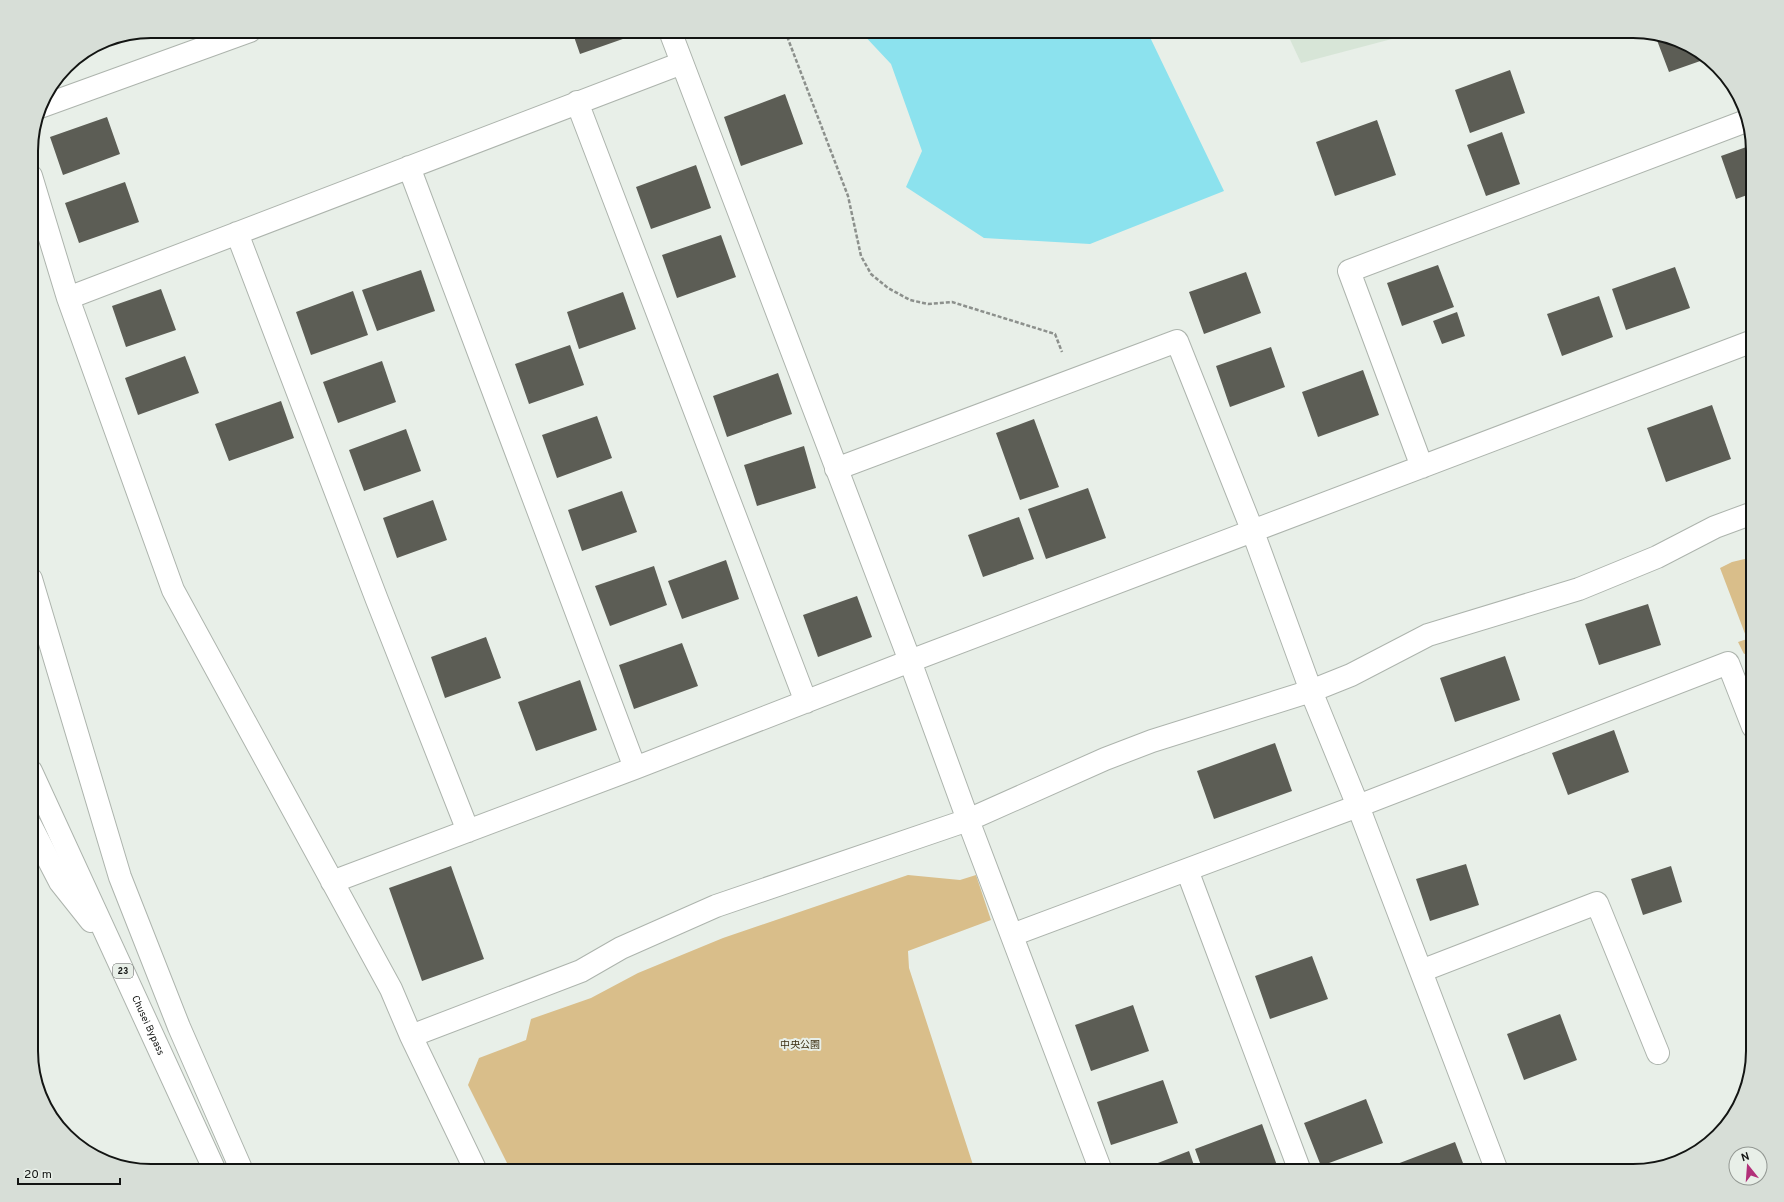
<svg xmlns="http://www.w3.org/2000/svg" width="1784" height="1202" font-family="Overpass,'Noto Sans JP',sans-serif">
  <rect width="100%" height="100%" fill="#e8efe8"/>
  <path fill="#d7e5d7" d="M1286 31H1422L1301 63Z"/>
  <path fill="#d9be8a" d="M1753 557V651L1744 654 1738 642 1747 639 1720 568 1732 562Z
    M908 875 960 880 976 875 991 920 908 951 909 968 975 1171H511L468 1085 479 1058 526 1040 531 1019 591 998 638 973 723 938Z"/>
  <path fill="#8ce2ee" d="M860 31H1147L1224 191 1090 244 984 238 906 187 922 151 891 64Z"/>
  <path fill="#5c5d55" d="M572 31H636L637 34 580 54Z
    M1655 35 1672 37 1700 51 1706 59 1669 72Z
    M1510 70 1525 113 1470 133 1455 90Z
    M785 94 803 144 741 166 724 117Z
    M107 117 120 154 63 175 50 137Z
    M1377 120 1396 175 1335 196 1316 142Z
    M1502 132 1520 184 1486 196 1467 145Z
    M1752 145 1753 193 1736 199 1721 156Z
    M696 165 711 208 651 229 636 187Z
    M125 182 139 222 79 243 65 203Z
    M721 235 736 277 677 298 662 255Z
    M1438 265 1454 307 1402 326 1387 283Z
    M1675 267 1690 308 1626 330 1612 289Z
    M421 270 435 311 377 331 362 290Z
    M1246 272 1261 313 1204 334 1189 292Z
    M161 289 176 330 126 347 112 306Z
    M353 291 368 335 311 355 296 312Z
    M623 292 636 329 579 349 567 312Z
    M1599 296 1613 337 1562 356 1547 314Z
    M1457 312 1465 336 1442 344 1433 321Z
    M570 345 584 385 529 404 515 364Z
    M1271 347 1285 387 1230 407 1216 366Z
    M185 356 199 393 138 415 125 378Z
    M382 361 396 402 338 423 323 382Z
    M1363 370 1379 415 1318 437 1302 392Z
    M778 373 792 414 727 437 713 396Z
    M281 401 294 438 229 461 215 424Z
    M1712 405 1731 459 1666 482 1647 428Z
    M597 416 612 458 557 478 542 435Z
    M1034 419 1059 487 1020 500 996 433Z
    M406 429 421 471 364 491 349 450Z
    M804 446 816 488 757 506 744 465Z
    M1088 488 1106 538 1046 559 1028 509Z
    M622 491 637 532 582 551 568 510Z
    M433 500 447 540 397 558 383 518Z
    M1019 517 1034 559 983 577 968 535Z
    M726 560 739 599 682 619 668 581Z
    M654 566 667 605 610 626 595 586Z
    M857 596 872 637 818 657 803 615Z
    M1648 604 1661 645 1599 665 1585 624Z
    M486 637 501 678 445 698 431 657Z
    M682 643 698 686 634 709 619 665Z
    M1505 656 1520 700 1455 722 1440 678Z
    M580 680 597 730 536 751 518 702Z
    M1614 730 1629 772 1568 795 1552 753Z
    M1275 743 1292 791 1214 819 1197 771Z
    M1466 864 1479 905 1430 921 1416 879Z
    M451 866 484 959 422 981 389 888Z
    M1671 866 1682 902 1643 915 1631 879Z
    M1312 956 1328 999 1270 1019 1255 976Z
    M1133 1005 1149 1051 1091 1071 1075 1025Z
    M1560 1014 1577 1060 1524 1080 1507 1034Z
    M1163 1080 1178 1123 1111 1145 1097 1102Z
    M1366 1099 1383 1143 1321 1166 1304 1123Z
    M1262 1124 1279 1171H1203L1195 1149Z
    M1455 1142 1466 1171H1400L1397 1164Z
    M1189 1151 1196 1171H1137Z"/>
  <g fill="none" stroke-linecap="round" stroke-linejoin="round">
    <g stroke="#adb4ad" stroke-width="24">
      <path id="street" d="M670 31 910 661 968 820 1101 1171
        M577 102 806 702
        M40 107 250 31
        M409 167 635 768
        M31 176 68 298 173 590 391 989 411 1036 476 1171
        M237 233 377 600 468 831
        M68 298 682 63
        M1422 467 1349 271 1746 121
        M836 469 1177 341 1253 532 1311 691 1358 806 1497 1171
        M1187 870 1300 1171
        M332 882 635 768 910 661 1753 341
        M1012 935 1358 806 1728 663 1753 727
        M1421 971 1597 903 1658 1053
        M411 1036 581 971 621 948 716 906 968 820 1105 759 1152 741 1311 691 1351 675 1428 635 1579 589 1657 557 1715 527 1753 513"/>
    </g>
    <g stroke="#adb4ad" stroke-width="24">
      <g id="highway">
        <path d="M31 579 120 877 179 1027 242 1171"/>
        <path id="s1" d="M31 771 215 1171"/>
        <path d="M31 826 60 882 91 921"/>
      </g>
    </g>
    <path stroke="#8c908c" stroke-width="2.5" stroke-dasharray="4 2" stroke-linecap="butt" d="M785 31 848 196 861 256 871 274 888 288 910 300 928 304 952 302 1055 334 1062 352"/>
    <use href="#street" stroke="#fff" stroke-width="22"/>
    <use href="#highway" stroke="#fff" stroke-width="22"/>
  </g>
  <g text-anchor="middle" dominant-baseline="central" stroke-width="4" stroke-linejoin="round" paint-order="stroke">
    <rect fill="#e8efe8" stroke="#535653" stroke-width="1" x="113" y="964" width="20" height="14" rx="3"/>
    <g font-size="9" font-weight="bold" fill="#131513">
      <text x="123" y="971">23</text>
    </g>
    <g font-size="10" fill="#131513" stroke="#e8efe8">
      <text stroke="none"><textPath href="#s1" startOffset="280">Chusei Bypass</textPath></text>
    </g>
    <g font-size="10" fill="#3a2d11" stroke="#e8efe8">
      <text x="800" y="1045">中央公園</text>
    </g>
  </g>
  <path d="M0 0H1784V1202H0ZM151 38H1633A113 113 0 0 1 1746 151V1051A113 113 0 0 1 1633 1164H151A113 113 0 0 1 38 1051V151A113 113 0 0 1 151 38Z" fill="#d7ded7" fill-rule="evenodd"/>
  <path fill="none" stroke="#131513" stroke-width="2" d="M151 38H1633A113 113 0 0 1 1746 151V1051A113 113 0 0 1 1633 1164H151A113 113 0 0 1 38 1051V151A113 113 0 0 1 151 38Z"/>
  <g transform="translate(1748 1166) rotate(343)"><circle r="19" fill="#e8efe8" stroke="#939893"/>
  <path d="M0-3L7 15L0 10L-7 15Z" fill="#b23079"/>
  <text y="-6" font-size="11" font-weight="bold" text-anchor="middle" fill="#131513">N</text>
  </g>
  <path d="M18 1178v6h102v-6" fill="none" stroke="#131513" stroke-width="2"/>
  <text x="24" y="1178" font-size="12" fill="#131513" stroke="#e8efe8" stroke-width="3" paint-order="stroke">20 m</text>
</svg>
